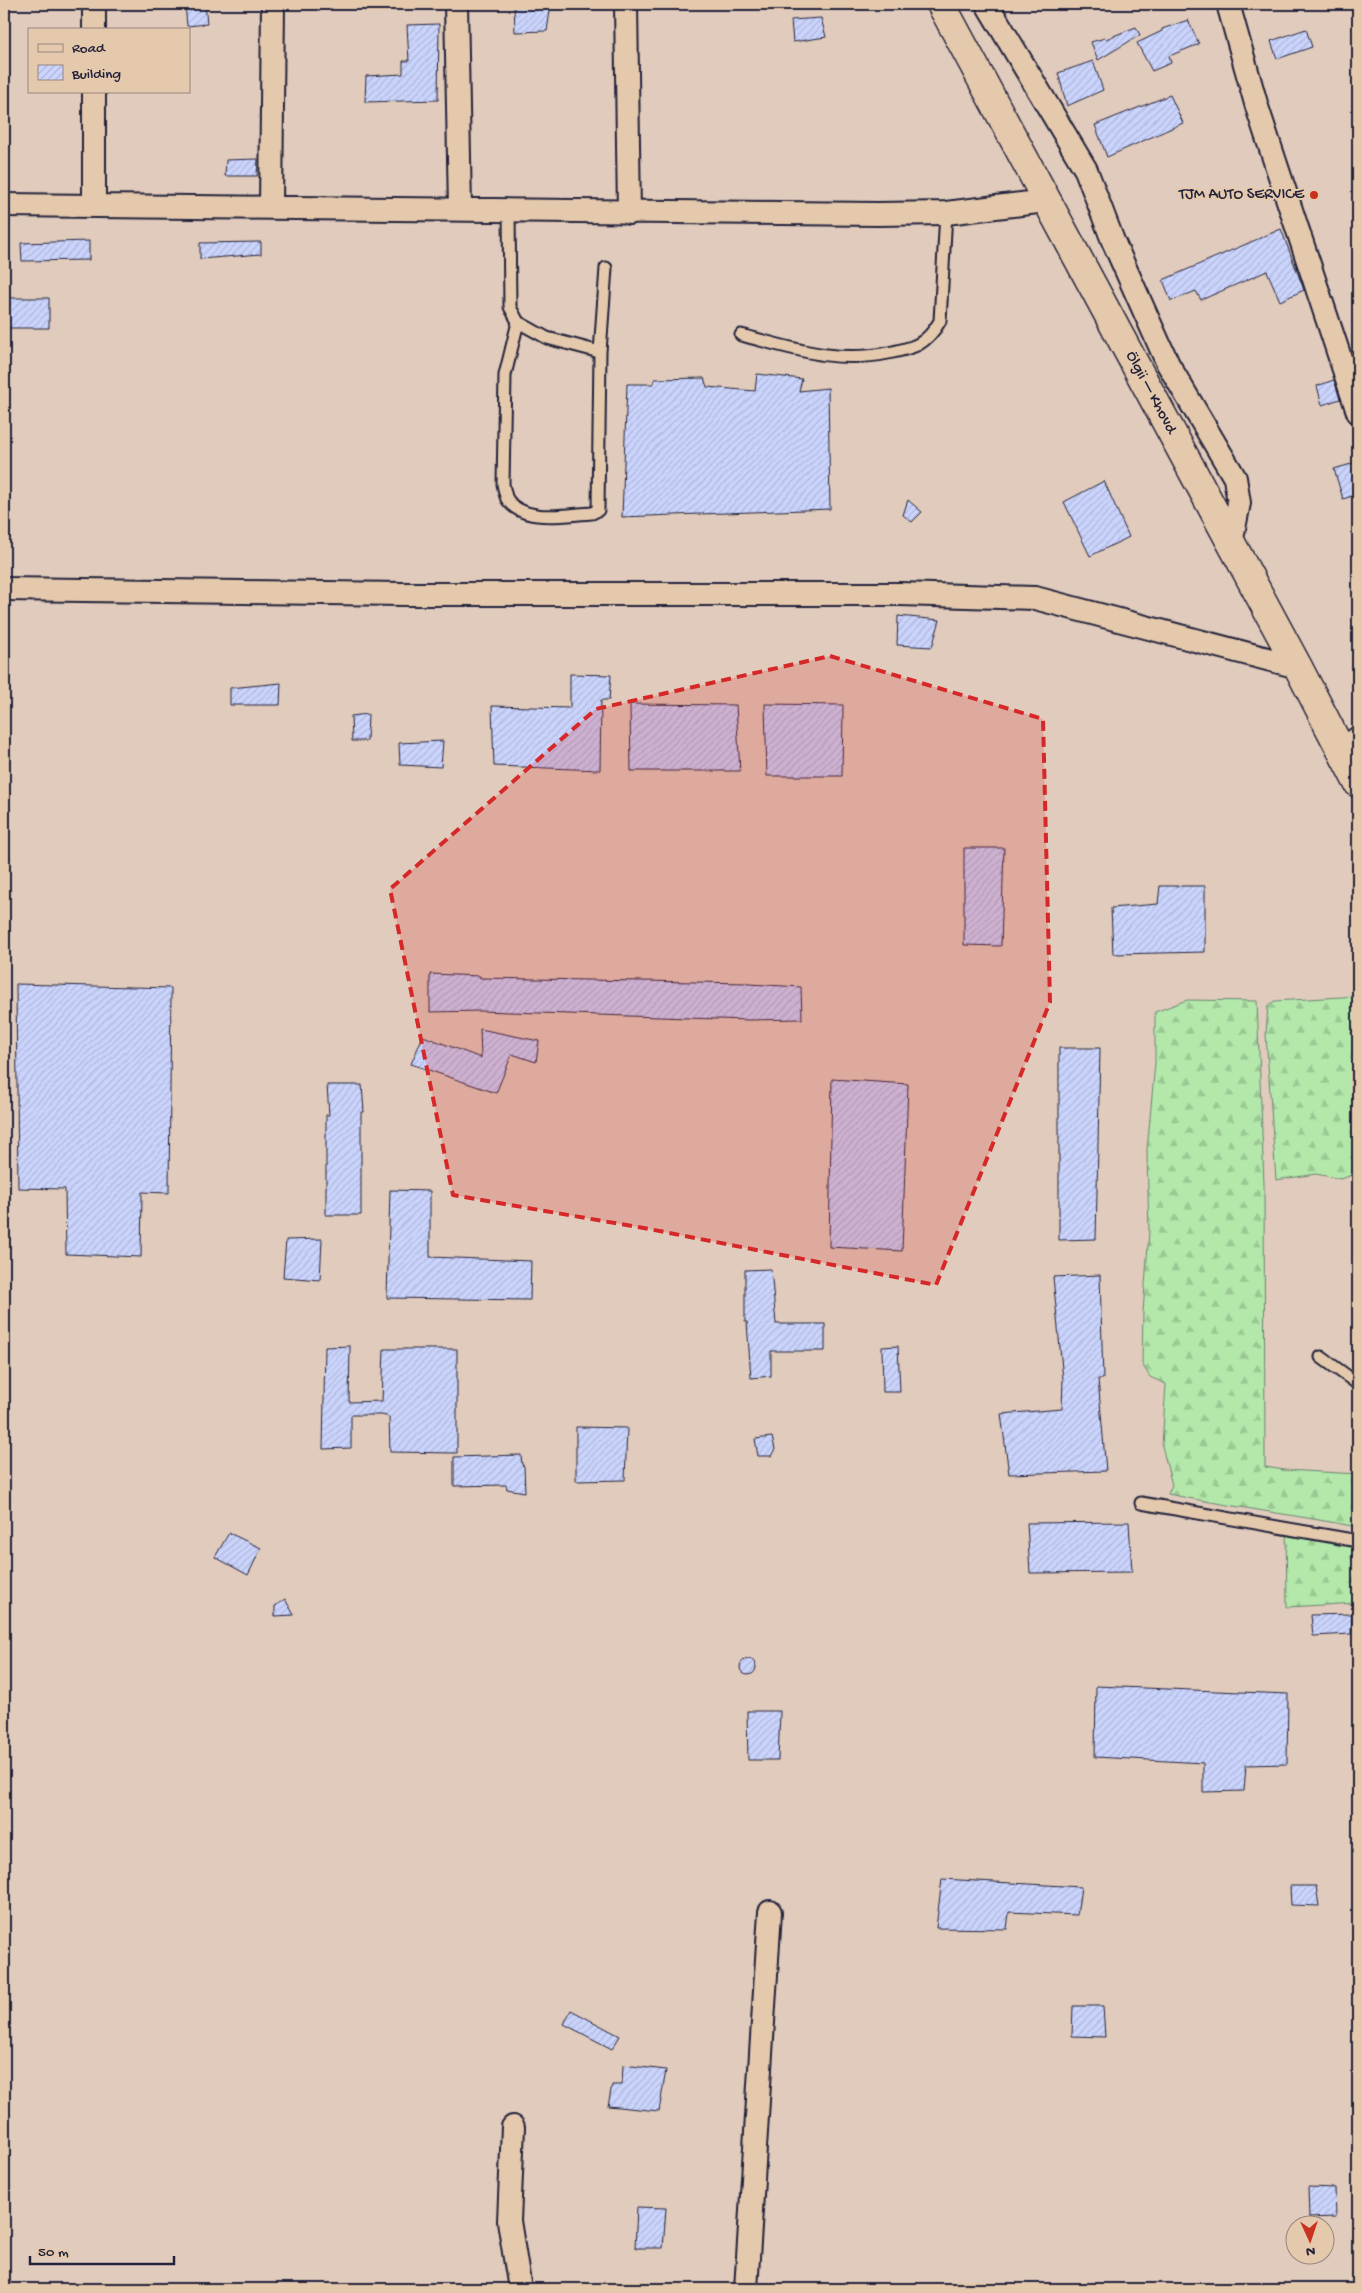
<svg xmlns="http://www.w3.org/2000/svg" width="1362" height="2293" font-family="'Gochi Hand',sans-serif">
  <defs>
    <pattern id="forest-firs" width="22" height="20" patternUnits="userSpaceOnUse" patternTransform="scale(1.25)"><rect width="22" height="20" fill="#b3e8aa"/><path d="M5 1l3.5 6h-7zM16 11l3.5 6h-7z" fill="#9ac793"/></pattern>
    <pattern id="building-hatch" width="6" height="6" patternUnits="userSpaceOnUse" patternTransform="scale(1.25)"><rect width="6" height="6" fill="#cbd4fc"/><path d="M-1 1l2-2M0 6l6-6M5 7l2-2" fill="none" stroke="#aeb6d9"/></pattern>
  </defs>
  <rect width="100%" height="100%" fill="#e0cbbc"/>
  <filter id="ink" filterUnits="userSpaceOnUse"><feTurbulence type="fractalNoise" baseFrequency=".02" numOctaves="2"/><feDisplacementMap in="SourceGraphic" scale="10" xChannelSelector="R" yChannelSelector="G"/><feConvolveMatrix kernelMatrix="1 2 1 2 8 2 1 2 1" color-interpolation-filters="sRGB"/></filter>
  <g filter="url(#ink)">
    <path fill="url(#forest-firs)" stroke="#6a8572" d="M1358 996V1173L1341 1179 1316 1174 1276 1180 1266 1035 1268 1005 1275 1001Z
      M1187 1000 1257 1001 1264 1185 1265 1467 1284 1470 1358 1474V1527C1295 1515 1232 1507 1168 1494L1172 1485 1162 1446 1166 1384 1150 1377 1142 1364 1143 1312 1149 1232 1147 1151 1155 1063V1012Z
      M1286 1523 1358 1537V1603L1287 1607Z"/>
    <path fill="url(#building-hatch)" stroke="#22223b" d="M185 4H205L207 24 187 26Z
      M514 4H551L547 31 515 32Z
      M821 18 826 37 793 42 791 20Z
      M1188 20 1199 44 1169 56 1171 63 1152 71 1137 43 1162 31V29Z
      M439 24 438 100 365 102 366 76 403 74V61H409L407 25Z
      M1136 27 1140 35 1098 60 1091 42 1105 38 1106 39Z
      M1306 29 1312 47 1277 59 1271 41Z
      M1093 61 1103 90 1067 106 1058 73Z
      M1170 95 1183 123 1107 157 1095 125Z
      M258 159 257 176H225L226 160Z
      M1281 229 1304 290 1280 301 1267 271 1201 300 1196 291 1171 301 1163 280Z
      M89 241V260L22 261 21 243Z
      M261 242V254L200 259V243Z
      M4 298H49V328H4Z
      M757 374 802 379 799 391 828 388 830 509 622 517 627 384H653L655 379 704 378 707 387 755 391Z
      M1334 380 1340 399 1322 405 1317 386Z
      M1358 462V494L1343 499 1334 469Z
      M1104 481 1129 537 1090 556 1064 502Z
      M908 500 922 512 912 522 903 515Z
      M898 616 940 620 932 647 897 645Z
      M570 674 611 675 609 700H601L600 770 494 766 492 706 570 708Z
      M281 683 280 705H230V688Z
      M630 704 736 705 740 771H631Z
      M765 704 843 705 842 776H767Z
      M368 714 367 741H352L351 716Z
      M443 741 441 767 400 765 399 743Z
      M964 848H1004L1001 946 964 945Z
      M1160 886H1205V952L1113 954 1111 908 1158 904Z
      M430 974 480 976V978L748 983V984L801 987 802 1019 748 1020 480 1011 430 1012Z
      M16 984 171 988 169 1193 142 1192 141 1257 66 1254 65 1189 18 1188Z
      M480 1029 539 1041 536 1062 512 1054 496 1093 411 1064 423 1036 481 1058Z
      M1059 1048H1100L1096 1239 1059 1240Z
      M832 1079 908 1084 902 1251 829 1247Z
      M327 1085H362L364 1112H361V1215H326V1115H329Z
      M390 1190 430 1191V1257L531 1261 530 1300 387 1298Z
      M322 1239 320 1280 283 1277 286 1240Z
      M771 1269 776 1324H825V1351H771V1376L751 1378 747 1322H745V1270Z
      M1100 1275 1103 1379H1098L1106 1471 1009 1474 1001 1414 1062 1409 1063 1379 1053 1277Z
      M350 1346 349 1402 382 1401 384 1349H457V1453L390 1452 389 1417 382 1415H351V1448L323 1449 325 1347Z
      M898 1346 900 1392H883L882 1347Z
      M576 1427 627 1428 625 1480 576 1481Z
      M772 1437 775 1449 771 1456H758L755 1439Z
      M521 1455 522 1465 524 1466 525 1492 507 1489 506 1485 454 1486V1457Z
      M1129 1522 1132 1572 1030 1573 1027 1523Z
      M229 1533 261 1548 248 1575 215 1557Z
      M285 1599 294 1615 275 1616V1606Z
      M1352 1614 1351 1634 1313 1636 1311 1615Z
      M740 1667a8 8 0 1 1 16 0a8 8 0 1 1-16 0Z
      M1096 1686 1288 1694 1287 1764 1246 1765 1244 1791 1203 1792V1763L1095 1757Z
      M747 1711H780L778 1760H748Z
      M942 1879 1081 1887 1077 1915 1009 1912 1007 1929 936 1928Z
      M1290 1886H1316L1319 1906 1291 1905Z
      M1073 2006H1103L1105 2037 1072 2036Z
      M571 2010 620 2036 612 2049 564 2024Z
      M623 2065 666 2070 659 2111 608 2106 612 2085H622Z
      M1308 2187 1335 2188 1336 2217 1309 2218Z
      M637 2207 666 2208 663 2248H635Z"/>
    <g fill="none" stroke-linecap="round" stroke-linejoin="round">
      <g stroke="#22223b" stroke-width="15">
        <path id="service" d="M509 210 510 307 518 322 547 338 600 352 606 268
          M518 322 505 375 503 484C504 488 505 495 507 499 523 524 567 514 592 513L598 510 600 352
          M741 335C792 348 835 364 888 353 914 348 926 345 940 321L946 213
          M1321 1357 1358 1384
          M1141 1503 1358 1541"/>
      </g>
      <g stroke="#22223b" stroke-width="26">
        <path id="minor" d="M456 4 460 209
          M626 4 629 213
          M987 4 1086 170 1113 241 1168 364 1235 478 1239 503 1231 543
          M1228 4 1257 107 1358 412
          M94 29V4
          M4 205 878 214 946 213 1046 201
          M94 206V91
          M271 207 273 4
          M4 589 403 594H900L1035 598 1298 667
          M1341 750 1358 738
          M513 2127 509 2221 520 2289
          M746 2289 770 1912"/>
      </g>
      <g stroke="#22223b" stroke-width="31">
        <path id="trunk" d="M941 4 1298 667 1358 783"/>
      </g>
      <use href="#service" stroke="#e5c9ac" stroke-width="11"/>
      <use href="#minor" stroke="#e5c9ac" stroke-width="22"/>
      <use href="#trunk" stroke="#e5c9ac" stroke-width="28"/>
    </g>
  </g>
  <path fill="#d62828" fill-opacity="0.2" stroke="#d62828" stroke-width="4" stroke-dasharray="10 6" stroke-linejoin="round" d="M830 656 1043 719 1050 1002 936 1285 649 1229 453 1195 390 889 596 709Z"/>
  <circle fill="#c8321e" stroke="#e5c9ac" stroke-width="2" cx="1314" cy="195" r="5"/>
  <g text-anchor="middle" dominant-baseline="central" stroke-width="4" stroke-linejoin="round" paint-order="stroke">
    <g font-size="16" fill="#22223b" stroke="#e5c9ac" text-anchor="end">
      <text x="1304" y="195">TJM AUTO SERVICE</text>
    </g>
    <g font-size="16" fill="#22223b" stroke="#e5c9ac">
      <text transform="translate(1150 393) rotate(62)">Ölgii — Khovd</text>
    </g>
  </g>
  <rect width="1362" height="2293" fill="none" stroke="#e5c9ac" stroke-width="20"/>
  <rect x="10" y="10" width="1342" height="2273" fill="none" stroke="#22223b" stroke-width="2" filter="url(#ink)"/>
  <rect x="28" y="28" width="162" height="65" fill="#e5c9ac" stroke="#97867f"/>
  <rect x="38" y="44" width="25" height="8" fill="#e5c9ac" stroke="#97867f"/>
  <text x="72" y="52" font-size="15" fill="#22223b">Road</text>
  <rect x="38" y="65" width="25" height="15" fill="url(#building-hatch)" stroke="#97867f"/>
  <text x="72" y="78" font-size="15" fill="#22223b">Building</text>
  <g transform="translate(1310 2240) rotate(177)"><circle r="24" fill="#e5c9ac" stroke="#97867f"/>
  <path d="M0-4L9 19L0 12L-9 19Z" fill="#c8321e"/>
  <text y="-8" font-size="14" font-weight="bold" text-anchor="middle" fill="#22223b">N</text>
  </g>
  <path d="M30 2256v8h144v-8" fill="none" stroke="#22223b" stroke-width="2.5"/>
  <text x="38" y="2256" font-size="15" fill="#22223b" stroke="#e5c9ac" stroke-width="4" paint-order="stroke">50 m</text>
</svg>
